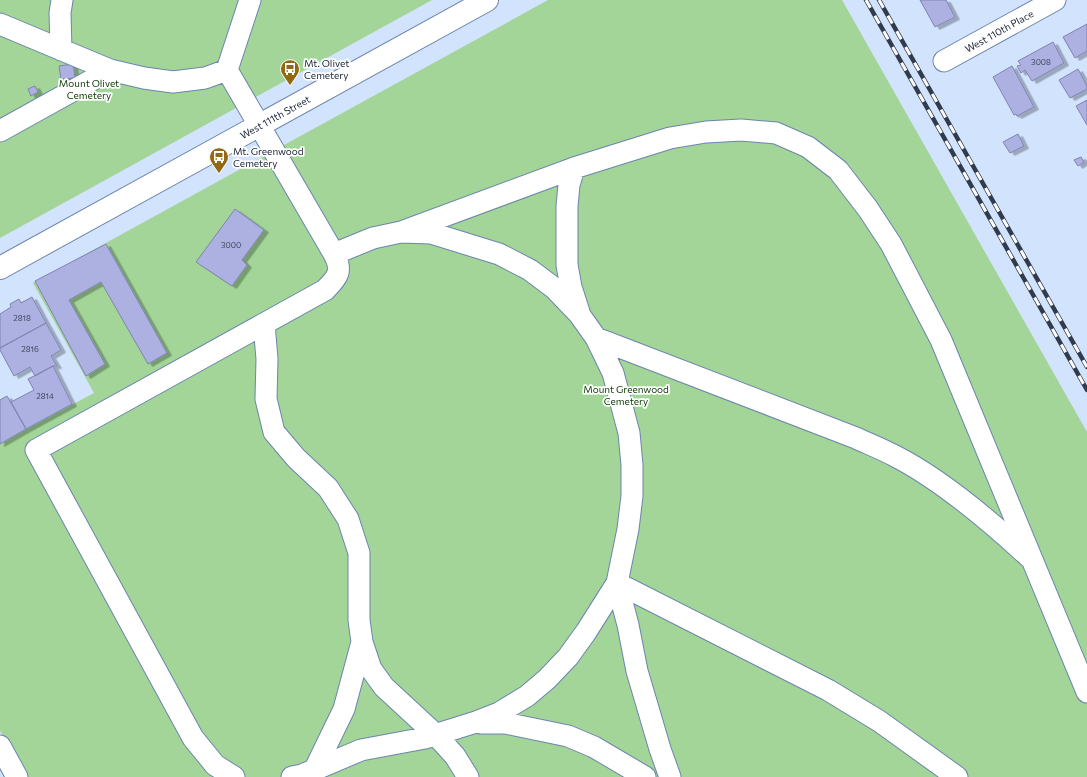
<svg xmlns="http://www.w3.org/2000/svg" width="1087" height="777" font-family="Commissioner,sans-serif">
  <defs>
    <filter id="shadow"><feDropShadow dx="4.5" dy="2.5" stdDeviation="0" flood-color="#0004"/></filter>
  </defs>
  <rect width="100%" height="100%" fill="#d2e3fd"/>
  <path fill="#a2d597" d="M0 0H432L0 238Z
    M548 0H842L1087 432V777H26L0 731V443L94 393 33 283Z"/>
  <path fill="#acb1e1" stroke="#7e83b0" filter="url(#shadow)" d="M920 0H946L955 17 935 27Z
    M1087 24V51L1075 58 1063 37Z
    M1053 42 1064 63 1032 81 1025 70 1021 73 1017 66 1021 65 1018 61Z
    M73 64 75 78 61 79 59 66Z
    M1012 66 1034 107 1017 116 1016 114 1014 115 993 77Z
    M1078 69 1087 86V89L1070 98 1059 80Z
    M35 86 38 92 31 96 28 89Z
    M1087 100V125L1076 106Z
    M1018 134 1024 146 1010 153 1003 142Z
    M1081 157 1084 162 1078 166 1074 160Z
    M235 209 264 230 242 260 247 265 232 286 196 262Z
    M106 244 167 353 148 364 101 282 69 300 105 364 86 376 35 281Z
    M32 297 46 323 0 348V314L11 307 10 304 19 299 21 303Z
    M46 323 61 350 51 356 57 366H53L35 376 30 367 14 376 0 350V348Z
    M53 366 72 404 26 429 11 402 34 390 28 379Z
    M7 396 26 429 0 444V400Z"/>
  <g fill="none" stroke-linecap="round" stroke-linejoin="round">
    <g stroke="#6c85ad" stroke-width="23">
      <path id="minor" d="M0 24 110 70 144 78 173 82 205 78 227 70
        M61 50 60 13 62 0
        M944 61 1055 0
        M0 131 110 70
        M574 168 569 185 567 206V265L571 287 579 312
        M401 232 574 168 670 138 706 132 741 130 776 133 808 147 838 170 868 209 891 244 941 340 1087 692
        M264 324 267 359 266 399 274 432 296 458 328 488 348 519 359 553V620L362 642 371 669 384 687 436 735 455 756 468 777
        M596 338 856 438C869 444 882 449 895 456 942 480 990 521 1029 557
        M617 583 828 690 879 721 957 777
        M617 583 628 625 637 671 660 749 670 777
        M481 723H505L568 736 594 747 645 777
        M0 746 17 777
        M312 775 344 709 362 642
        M234 777 215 765 193 738 36 450 325 290C338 277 343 271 334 254L227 70 250 0
        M292 777 302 775 361 750 425 738 476 722 499 713 527 696 547 679 568 657 586 632 617 583 628 529 632 496V465L629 433 613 373 596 338 579 314 554 288 530 270 499 254 431 233 401 232 373 238 334 254"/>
    </g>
    <g stroke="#6c85ad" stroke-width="24">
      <path id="major" d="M0 268 487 0"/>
    </g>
    <use href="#minor" stroke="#fff" stroke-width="21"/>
    <use href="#major" stroke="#fff" stroke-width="22"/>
    <g stroke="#303b4d" stroke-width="4.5">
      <path id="rail" d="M866 0 1087 390
        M879 0 1087 367"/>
    </g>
    <use href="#rail" stroke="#fff" stroke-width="3" stroke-dasharray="9" stroke-linecap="butt"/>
  </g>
  <defs>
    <g id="bus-pin" transform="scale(1)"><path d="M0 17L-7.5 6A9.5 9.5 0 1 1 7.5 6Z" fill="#926912" stroke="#fff"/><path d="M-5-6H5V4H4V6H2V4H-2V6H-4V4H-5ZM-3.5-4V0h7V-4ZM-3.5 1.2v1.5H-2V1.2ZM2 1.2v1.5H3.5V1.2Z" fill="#fff"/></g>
  </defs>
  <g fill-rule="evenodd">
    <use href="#bus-pin" x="290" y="69"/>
    <use href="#bus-pin" x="219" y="157"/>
  </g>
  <g text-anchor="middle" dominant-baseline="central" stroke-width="3.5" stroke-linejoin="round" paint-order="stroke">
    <g font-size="8" fill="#3e4760">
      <text x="1041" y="62">3008</text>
      <text x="231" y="245">3000</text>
      <text x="22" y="318">2818</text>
      <text x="30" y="349">2816</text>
      <text x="45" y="396">2814</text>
    </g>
    <g font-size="10" fill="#1a2435" stroke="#fff">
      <text transform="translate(999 31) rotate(-29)">West 110th Place</text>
      <text transform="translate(275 117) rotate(-29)">West 111th Street</text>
    </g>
    <g font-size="10" fill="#1a2435" stroke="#fff" text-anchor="start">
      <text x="304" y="63">Mt. Olivet<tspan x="304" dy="12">Cemetery</tspan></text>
      <text x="233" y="151">Mt. Greenwood<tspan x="233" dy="12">Cemetery</tspan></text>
    </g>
    <g font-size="10" fill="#0f3904" stroke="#fff">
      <text x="89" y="83">Mount Olivet<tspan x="89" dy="12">Cemetery</tspan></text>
      <text x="626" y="389">Mount Greenwood<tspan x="626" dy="12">Cemetery</tspan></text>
    </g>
  </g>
</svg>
